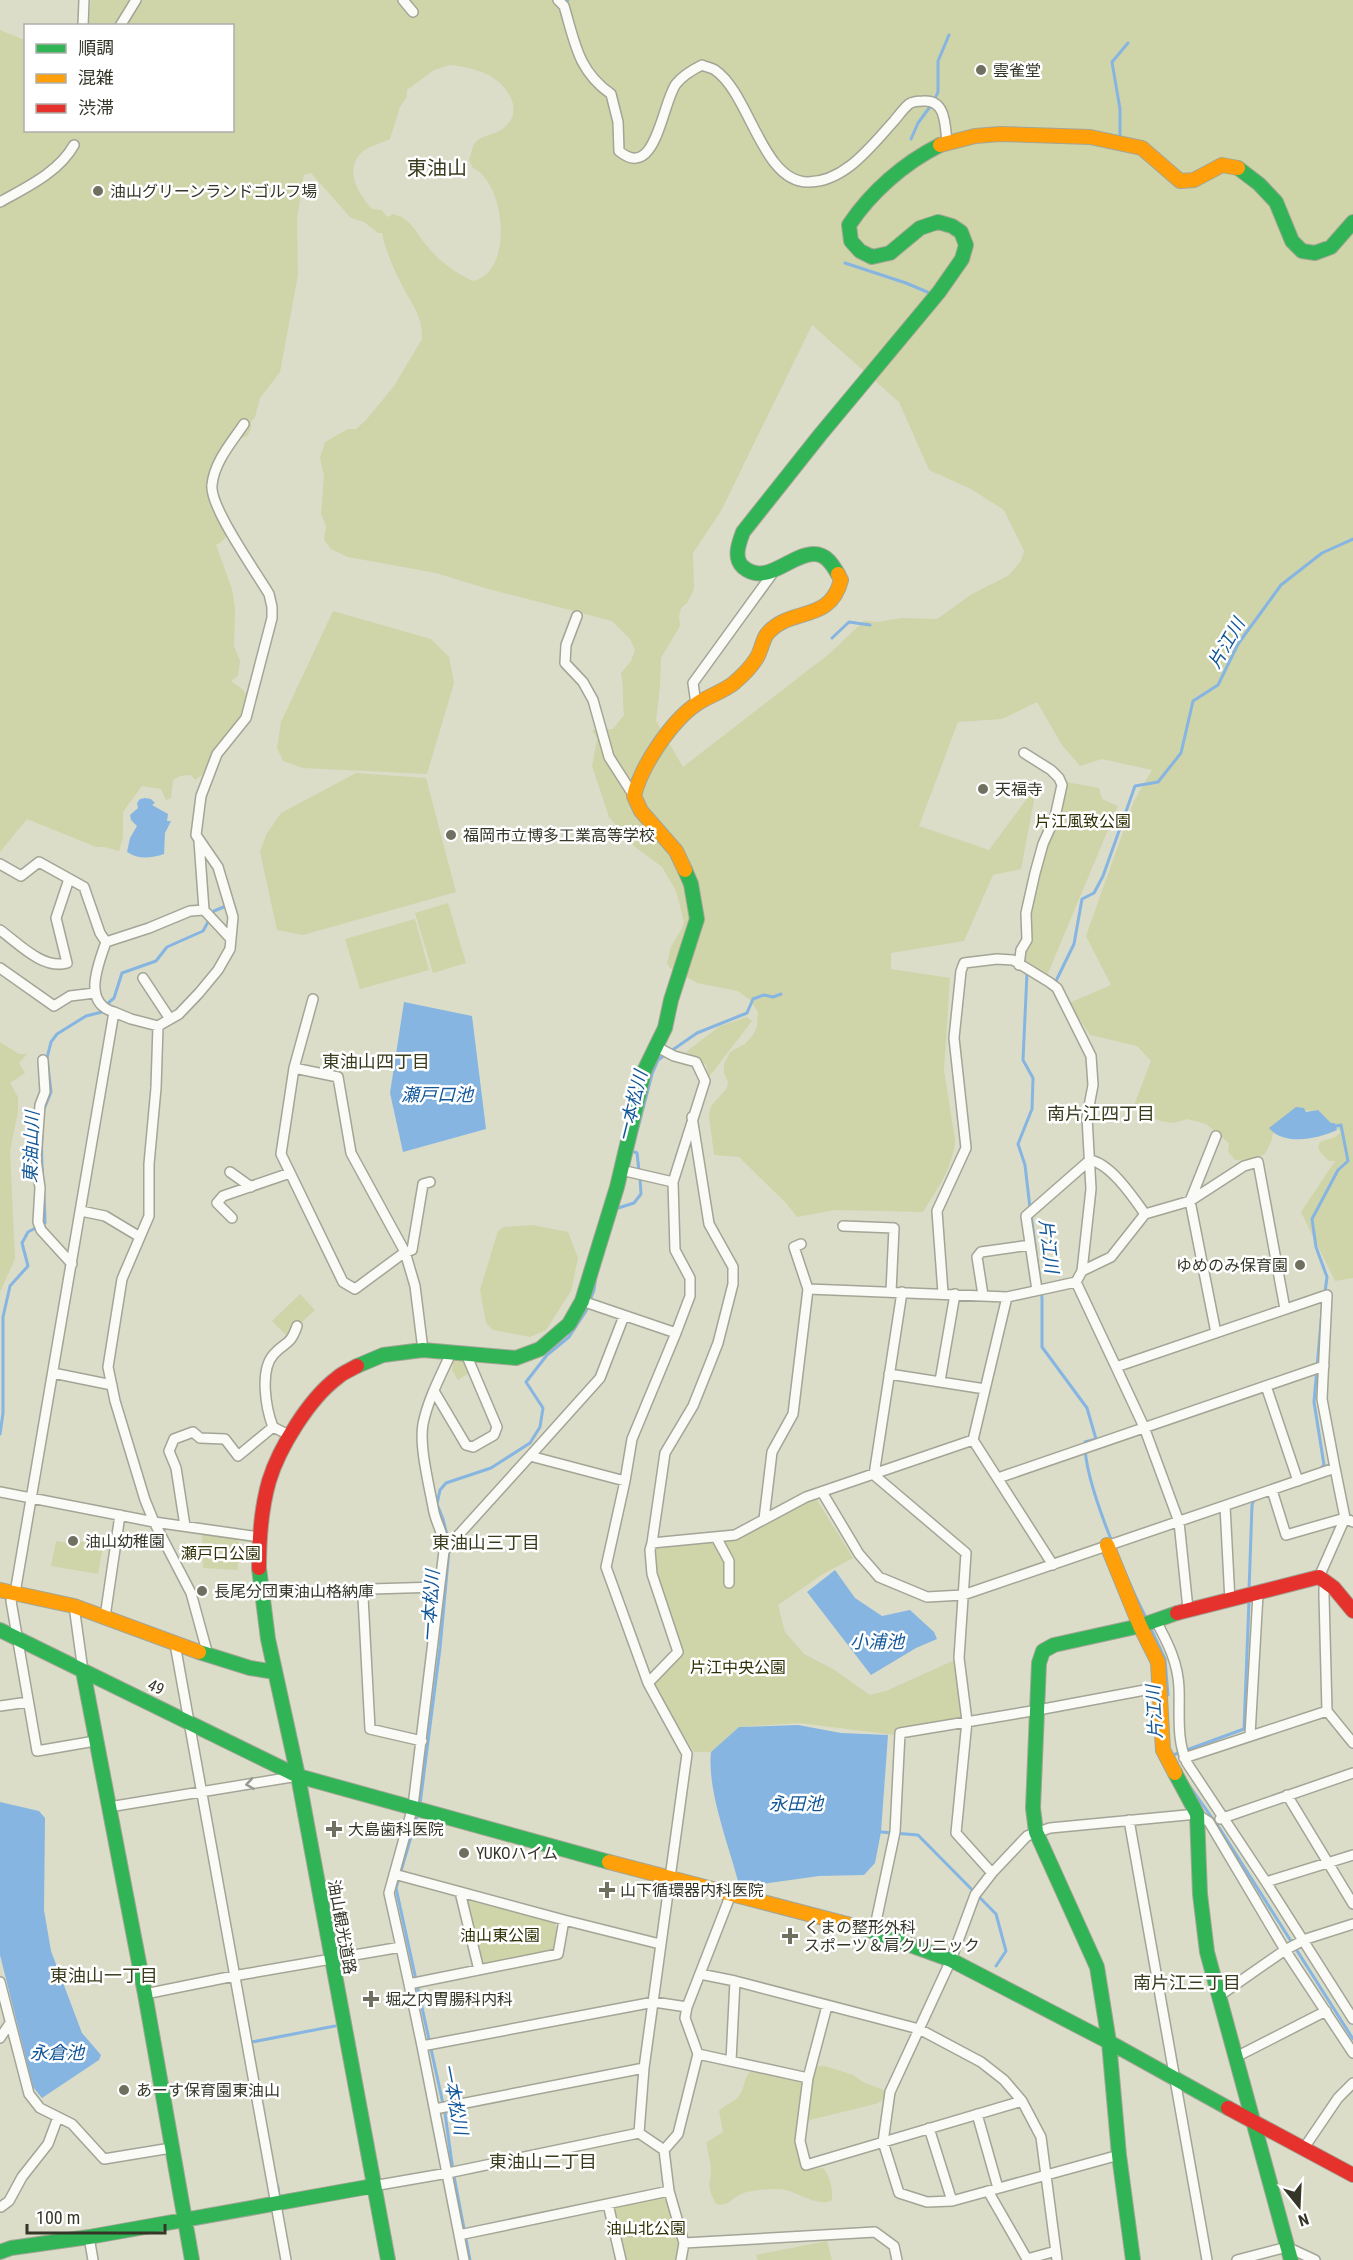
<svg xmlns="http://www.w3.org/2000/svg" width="1353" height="2260" font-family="'Roboto Condensed','Noto Sans JP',sans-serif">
  <rect width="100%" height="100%" fill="#dbddc9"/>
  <path fill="#d0d4a9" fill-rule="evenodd" d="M91 0H1353V1278L1335 1281 1301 1212 1335 1161H1329L1321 1153 1318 1147 1320 1142 1335 1137 1341 1132 1318 1111 1301 1110 1273 1133 1272 1139 1265 1154 1253 1159 1235 1160 1228 1151 1229 1143 1206 1124 1187 1119 1174 1123 1160 1121 1133 1108 1151 1061 1137 1046 1090 1035 1069 1003 1111 985 1086 936 1134 801 1152 770 1102 759 1080 766 1062 745 1037 702 1002 719 958 722 919 826 989 850 1037 785 1021 869 993 875 964 941 891 953V969L950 978 944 1070 955 1140C953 1168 937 1189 923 1212L835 1210 797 1217 786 1203 739 1157 714 1155 709 1116 711 1106 727 1088 728 1082 724 1073V1064L730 1052 745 1044 753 1035 757 1027 758 1012 750 1000 738 991 697 983 670 968 667 963 671 947 682 928 684 922 678 898 675 889 662 867 634 846 609 817 592 766 597 739 592 730 613 729 624 715C622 700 624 687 621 673L631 661 635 650 630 639 612 621 485 588 436 573 348 557 331 549 324 540 326 526 321 514 324 476 320 458 325 442 348 429H356L366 420 394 386 422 339C423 319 414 307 405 291 395 272 386 253 382 233H378L364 222 351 218 311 173 304 175 297 219 298 275 280 372 260 398 255 417 251 422V429L247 436 230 443C229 450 227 459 222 465 218 471 215 473 215 482 215 501 242 534 216 545L232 589 235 608 234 646 240 661 238 676 231 681 242 689 247 696 244 714 210 761 203 774 195 780 191 775 180 776 173 780 171 798 166 800 161 789 142 786 123 812V837L119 851 104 847H96L27 819 0 852V30L25 40 26 130H232V26L89 25ZM450 65C476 68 504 75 513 104 514 110 514 116 510 121 500 137 485 132 476 142 472 146 471 155 469 160L473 168C506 183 514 273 473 281 455 273 439 261 427 246 415 232 412 219 393 214L387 217 382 210 372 209C360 195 344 173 360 154 367 146 381 144 390 139L400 107 407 97V90L434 70ZM812 325 899 402 929 470 971 489 1004 510 1024 551 1021 561 1008 576 972 594 937 619 901 618 878 622 864 621 829 654 683 767 656 721 660 686 661 658 680 626 679 616 681 608 687 603 694 589 693 553 721 511Z
    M333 611 431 639 449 657 454 683 427 774 303 768 283 761 277 748 281 722Z
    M356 773 426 778 456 892 303 935 277 930 260 852 266 835 281 813Z
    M1066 782 1099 788 1102 799 1118 806 1046 978 1021 963 1037 875Z
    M448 903 466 963 433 973 415 913Z
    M415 919 429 970 360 989 345 939Z
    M747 1017 752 1021 709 1077 706 1065 686 1052 720 1026Z
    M0 1042 19 1054H27L19 1063 25 1073 10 1083 18 1097V1112L10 1151 15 1259 0 1292Z
    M532 1225 568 1232 578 1258 571 1291 546 1330 530 1337 493 1330 486 1323 480 1290 498 1231 504 1227Z
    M300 1294 315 1310 287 1336 272 1321Z
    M461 1355 469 1373 458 1380 452 1370 454 1356Z
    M817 1500 853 1558 823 1574 778 1605 785 1632 804 1654 833 1669 870 1695 886 1691 957 1659 963 1712 960 1720 902 1727 895 1735 799 1723 739 1727 711 1752H694L655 1689V1684L679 1654 656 1574 653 1551 658 1546 734 1541 805 1502Z
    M202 1534 239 1539 238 1570 203 1568Z
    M70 1540 103 1546 98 1574 51 1566 56 1541 69 1543Z
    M471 1899 554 1921 557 1930 552 1952 484 1964 479 1962 467 1903Z
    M818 2066H825L853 2075 863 2082 884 2090C885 2099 883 2101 875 2104L806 2121 798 2125C794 2134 797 2161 805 2167 809 2172 817 2168 823 2168 830 2176 833 2190 832 2200 817 2209 796 2189 778 2189 767 2189 751 2190 741 2194 730 2199 729 2207 716 2204 703 2181 714 2181 710 2161 709 2154 706 2149 707 2142L723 2132 719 2111C725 2104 734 2103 739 2096 746 2087 743 2076 753 2070L801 2079Z
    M662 2196C675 2213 680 2239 677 2260H624L614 2209 617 2205Z
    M827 2241 832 2260H758L756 2255Z"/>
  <path fill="#86b5e2" d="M145 798 151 799 155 803 152 805 168 814 167 821H171L165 833 164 854C151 858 139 860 127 852L130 838 137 826 131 820 130 815 138 808 137 803 140 799Z
    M404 1002 472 1016 486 1129 403 1152 390 1093Z
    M1296 1107 1304 1108 1306 1112 1318 1110 1331 1123H1335L1337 1130C1318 1139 1284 1146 1269 1128Z
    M835 1570 855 1598 882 1616 910 1610 934 1632 937 1639 916 1648 871 1675 807 1592Z
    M798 1725 841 1733 888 1735 881 1832 875 1863 864 1875 819 1876 748 1886 738 1881C728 1843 707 1790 711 1752L739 1727Z
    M0 1802 39 1811 45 1818 44 1910 51 1951 82 2033 101 2055 99 2060 42 2098 33 2087 0 1955Z"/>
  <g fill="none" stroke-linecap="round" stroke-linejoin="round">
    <path stroke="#86b5e2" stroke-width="3" d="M567 1 568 0
      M934 101 938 92V61L949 35
      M911 139 918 123 932 104
      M1120 140V109L1112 62 1128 43
      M845 263 906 283 932 294
      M832 638 849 622 870 625
      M1027 973 1023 1060 1033 1078 1032 1109 1018 1144 1025 1165 1030 1208
      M1054 985 1074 944 1082 899 1094 893 1103 876 1135 786 1158 782 1181 753 1193 701 1218 685 1238 644 1281 585 1322 553 1353 539
      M106 1005 114 998 122 973 156 961 167 947 203 931 214 911 226 906
      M671 1051 697 1033 747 1013 753 999 764 995 773 997 781 994
      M44 1109 51 1092 47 1058 51 1042 57 1034 86 1016 106 1011
      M639 1171 637 1153 632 1151 652 1074 658 1060 666 1054
      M615 1209 634 1203 641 1194 640 1178
      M1031 1214 1042 1298V1347L1087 1408 1096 1439 1085 1442C1083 1482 1127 1580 1146 1618
      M1325 1292 1327 1277 1316 1247 1312 1219 1338 1170 1348 1161 1341 1125 1336 1126
      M0 1434 3 1413V1317L10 1286 28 1266 22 1243 28 1232 45 1223C45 1194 40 1165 42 1136
      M1320 1469 1324 1465 1314 1402 1323 1299
      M449 1543 443 1519 437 1504 440 1490 446 1483 491 1468 530 1443 540 1427 543 1408 526 1382 547 1355 569 1337 586 1311 594 1290 597 1269
      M1249 1591 1252 1505 1255 1497
      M1150 1627 1165 1659 1168 1695
      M1173 1755 1244 1729 1249 1601
      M1188 1784 1220 1829 1353 2039
      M420 1804 440 1648 449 1550
      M418 1813 396 1888 445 2113 453 2171 470 2260
      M881 1832 918 1835 996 1914 1006 1951 996 1966
      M252 2042 335 2026
      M278 2187 279 2196"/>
    <g stroke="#a3a596" stroke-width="12">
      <path id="street" d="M403 0 413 12
        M558 0 564 6C575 43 578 71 611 94L618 122 619 151C656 182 662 103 676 84 683 75 692 70 702 65 706 67 712 68 715 70 750 94 762 182 808 182 845 182 871 146 894 121 899 115 904 108 909 104 912 102 919 101 923 101 946 99 945 125 947 142
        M83 26 84 0
        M120 26 136 0
        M0 202C27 187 59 172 74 145
        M577 616 566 645 565 663 583 682 593 700 609 757 634 796
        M696 704 693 683 775 570
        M199 841 204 910
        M0 864 21 876 39 862 84 887 100 933 106 942
        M0 930C18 943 43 970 67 963L56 918 69 879
        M1019 965 1021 950 1027 940 1026 913 1035 873 1043 844 1055 817 1062 785 1059 778 1051 770 1024 753
        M0 968 54 1006 70 996 95 993
        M143 978 170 1019
        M313 999 294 1068 281 1154 343 1282 355 1289 405 1252 412 1250 423 1184 430 1182
        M114 1012C82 1003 98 965 106 942L149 928 190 911 204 910 230 938
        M158 1026 156 1088 149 1164V1216L122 1279 108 1367 115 1401 145 1500 154 1522 191 1593 208 1655
        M655 1046 674 1056 696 1062 705 1081 673 1182 675 1250 690 1278V1296L676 1333
        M43 1060 45 1092 40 1105 36 1159 40 1188 38 1222 41 1230 72 1264
        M294 1068 338 1077 351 1153 405 1252 415 1286 423 1350
        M692 1117 709 1224 733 1267V1284L718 1343 709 1366 693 1406 665 1453 652 1543 735 1535 806 1497 973 1440
        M621 1170 673 1182
        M230 1172 251 1187
        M81 1211 105 1216 140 1237
        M232 1218 217 1203 223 1196 290 1173
        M843 1226 894 1228 891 1292
        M801 1244 794 1247 808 1289 1007 1297 1076 1282
        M1082 1271 1111 1257 1145 1214
        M1037 1290 1026 1216 1090 1160C1111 1164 1133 1197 1145 1214L1190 1201 1244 1166 1258 1162 1285 1309
        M902 1292 874 1475 966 1553 959 1658 967 1721 956 1833 992 1873 975 1895 951 1960 890 2092 883 2142 899 2193 927 2202 952 2201 1119 2155
        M943 1293 937 1211 966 1148 954 1038 961 971 964 963 997 959 1013 960 1049 982 1057 988 1091 1056 1093 1085 1087 1117 1091 1189 1082 1271 1076 1282 1116 1367
        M983 1295 977 1257 981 1252 1030 1245
        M1007 1297 973 1440 1053 1565
        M582 1301 676 1333 632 1439 625 1481 606 1567 648 1683 687 1754 644 2068 639 2133 664 2150 669 2191 684 2243 681 2260
        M1216 1333 1190 1201 1216 1136
        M53 1373 112 1385
        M889 1374 985 1389
        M940 1381 955 1294
        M1266 1386 1298 1481
        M434 1391 466 1445 473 1447 494 1435 497 1427 466 1354
        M289 1435 273 1427C266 1409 259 1370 274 1354 286 1341 290 1346 297 1326
        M530 1456 600 1378 624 1316
        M998 1478 1324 1366
        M1272 1490 1286 1535 1345 1518 1353 1522
        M0 1492 154 1522 259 1537
        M822 1492 859 1554 879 1577 927 1597 963 1595 1335 1468 1345 1518 1319 1577
        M1225 1506 1230 1601
        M764 1519 772 1452 793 1414 808 1289
        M185 1526 176 1468 169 1451 174 1439 193 1432 200 1438 225 1439 238 1456 273 1427
        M716 1537 729 1561V1583
        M444 1551 530 1456 625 1481
        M1329 1583 1324 1588V1596L1327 1711 1353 1743
        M74 1606 83 1671
        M1188 1609 1179 1522 1144 1427 1116 1367 1327 1295 1322 1399 1335 1468
        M105 1617 120 1515
        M1156 1621C1168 1643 1178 1663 1179 1688 1180 1713 1176 1739 1187 1763L1266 1882 1353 2019
        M175 1644 286 2260
        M648 1683 678 1652 652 1574 650 1550 652 1543
        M0 1706 28 1702
        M1250 1735 1258 1594
        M95 1741 37 1751 11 1601 15 1593 114 1012 131 1019 158 1026 179 1014 199 993 218 970 230 949 233 917 218 867 196 835 201 796 217 754 246 718 272 618V607L269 594C256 572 209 506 212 485 214 462 232 442 244 424
        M422 1741 370 1729 363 1597 371 1589 439 1587
        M1184 1758 1327 1711
        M1287 1795 1353 1904
        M109 1807 298 1776
        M1220 1819 1353 1773
        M1129 1820 1207 2260
        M992 1873 1027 1836 1050 1828 1197 1814 1209 1822 1285 1950 1353 2053
        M394 1874 564 1920
        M1266 1882 1353 1855
        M460 1892 479 1970
        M874 1931 895 1832 900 1733 1038 1710 1161 1687
        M401 1947 389 1893 413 1806 444 1551C445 1534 435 1523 433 1507 429 1485 419 1446 423 1424 428 1399 441 1375 452 1351
        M700 1974 735 1981 919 2029 981 2062 1004 2080 1022 2101 1041 2137 1057 2260
        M0 1982 29 2094 40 2108 72 2124 104 2159 171 2148
        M409 1984 422 2046 654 2002 687 2007
        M145 1994 239 1975 401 1947 409 1984 558 1954 564 1920 660 1944
        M1219 1996 1285 1950 1306 1939 1353 1924
        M827 2006 808 2078 800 2141 806 2165 1022 2101
        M0 2038 10 2023
        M422 2046 464 2260
        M698 2054 808 2078
        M1236 2057 1326 2011
        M731 2061 735 1981
        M435 2109 644 2068
        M977 2114 998 2188
        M929 2128 952 2201
        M1304 2148 1338 2098 1353 2083
        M664 2150 678 2134 698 2054 685 2018 687 2007 731 1894
        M373 2186 448 2173 639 2133
        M988 2191 1027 2259 1056 2251
        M608 2204 621 2260
        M1 2207 9 2201 22 2177 48 2144 58 2117
        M459 2235 669 2191
        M89 2237 93 2260
        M684 2243 875 2232 894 2246 897 2260
        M1237 2260 1287 2247 1315 2260"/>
    </g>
    <g stroke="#a3a596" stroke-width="16">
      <path id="fast" d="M1238 168 1259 184 1276 202 1292 241 1302 251 1315 253 1331 247 1353 222
        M838 574C832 564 826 554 814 554 790 554 767 587 743 567 733 558 739 543 743 532L820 435 939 292 962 259 966 245 961 232 952 226 938 222 920 228 890 253 872 257 860 251 851 241 849 225C871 192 904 163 940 145
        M357 1366 383 1355 423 1350 516 1358 540 1349 569 1324 582 1301 617 1187 645 1069 665 1028 671 1000 697 919 691 884 685 870
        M259 1568 268 1639 298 1776 388 2260
        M0 1630 298 1776 609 1862
        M199 1652 250 1668 275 1672
        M83 1671 145 1994 192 2260
        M1175 1773 1197 1814 1200 1894 1207 1952 1291 2260
        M866 1929 951 1960 1109 2042 1228 2108
        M0 2252 11 2248 89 2237 373 2186
        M1133 2260 1119 2155 1109 2042 1097 1967 1036 1832 1033 1808 1039 1663 1043 1651 1054 1645 1140 1626 1177 1613"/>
    </g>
    <g stroke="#a3a596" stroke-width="16">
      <path id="slow" d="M940 145 975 136 1000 134 1090 137 1142 148 1180 181 1194 180 1222 165 1238 168
        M685 870 676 851 641 811 634 796C641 766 672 720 698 703 709 696 724 691 734 683 741 677 751 667 756 659 761 652 762 641 767 634 790 606 830 624 841 580L838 574
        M1107 1545 1140 1626 1158 1662 1163 1750 1175 1773
        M0 1590 74 1606 199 1652
        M609 1862 866 1929"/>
    </g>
    <g stroke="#a3a596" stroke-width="16">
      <path id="jam" d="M259 1568C259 1539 261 1509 269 1481 279 1448 309 1399 337 1378 342 1373 350 1370 357 1366
        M1177 1613 1319 1577 1334 1588 1353 1611
        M1228 2108 1353 2175"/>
    </g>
    <use href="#street" stroke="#fafaf7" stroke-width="9"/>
    <use href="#fast" stroke="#30b455" stroke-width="14"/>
    <use href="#slow" stroke="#ff9f0a" stroke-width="14"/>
    <use href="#jam" stroke="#e5322d" stroke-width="14"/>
  </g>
  <defs><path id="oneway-chevron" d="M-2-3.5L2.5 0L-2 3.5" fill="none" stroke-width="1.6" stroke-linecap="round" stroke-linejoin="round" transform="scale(1.5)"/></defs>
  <use stroke="#989890" href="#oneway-chevron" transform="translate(250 1784) rotate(171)"/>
  <g fill="#6f7060" stroke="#fff" stroke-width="2">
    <circle cx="981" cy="70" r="6"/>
    <circle cx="98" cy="191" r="6"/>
    <circle cx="983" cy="789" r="6"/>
    <circle cx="451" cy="835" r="6"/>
    <circle cx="1300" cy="1265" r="6"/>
    <circle cx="73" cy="1541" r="6"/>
    <circle cx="202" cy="1591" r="6"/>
    <path d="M331 1820h6v6h6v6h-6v6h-6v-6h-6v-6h6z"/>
    <circle cx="464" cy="1853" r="6"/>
    <path d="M604 1881h6v6h6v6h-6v6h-6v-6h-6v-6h6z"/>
    <path d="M787 1927h6v6h6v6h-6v6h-6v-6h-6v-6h6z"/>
    <path d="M368 1990h6v6h6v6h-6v6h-6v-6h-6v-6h6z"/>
    <circle cx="124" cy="2090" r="6"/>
  </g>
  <g text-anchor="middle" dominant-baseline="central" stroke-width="5" stroke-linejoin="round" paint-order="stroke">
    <g font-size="16" fill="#353628" stroke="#fff" text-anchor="start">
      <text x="993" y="70">雲雀堂</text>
      <text x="110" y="191">油山グリーンランドゴルフ場</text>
      <text x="995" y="789">天福寺</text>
      <text x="463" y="835">福岡市立博多工業高等学校</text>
      <text x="1288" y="1265" text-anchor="end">ゆめのみ保育園</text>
      <text x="85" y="1541">油山幼稚園</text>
      <text x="214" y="1591">長尾分団東油山格納庫</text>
      <text x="348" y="1829">大島歯科医院</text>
      <text x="476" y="1853">YUKOハイム</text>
      <text x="620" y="1890">山下循環器内科医院</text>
      <text x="804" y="1927">くまの整形外科<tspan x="804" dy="18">スポーツ＆肩クリニック</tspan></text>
      <text x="385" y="1999">堀之内胃腸科内科</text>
      <text x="136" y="2090">あーす保育園東油山</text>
    </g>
    <g font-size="16" fill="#2f3105" stroke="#fff">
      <text x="1083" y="821">片江風致公園</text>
      <text x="221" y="1553">瀬戸口公園</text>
      <text x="738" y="1667">片江中央公園</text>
      <text x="500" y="1935">油山東公園</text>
      <text x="646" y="2228">油山北公園</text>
    </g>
    <g font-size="16" fill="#353628" stroke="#fff">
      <text transform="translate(156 1687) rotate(25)">49</text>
      <text transform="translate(342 1927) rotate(80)">油山観光道路</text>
    </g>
    <g font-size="18" font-style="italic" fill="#115799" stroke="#fff">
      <text transform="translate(1226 643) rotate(-60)">片江川</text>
      <text x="437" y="1094">瀬戸口池</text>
      <text transform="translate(632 1106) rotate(-76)">一本松川</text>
      <text transform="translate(31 1147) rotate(-88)">東油山川</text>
      <text transform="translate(1049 1246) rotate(83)">片江川</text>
      <text transform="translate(430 1606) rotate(-86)">一本松川</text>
      <text x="877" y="1641">小浦池</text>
      <text transform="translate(1154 1712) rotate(-93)">片江川</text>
      <text x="796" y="1803">永田池</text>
      <text x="57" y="2052">永倉池</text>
      <text transform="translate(455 2099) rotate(79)">一本松川</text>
    </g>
    <g font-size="18" fill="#3a3c1e" stroke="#fff">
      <text x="376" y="1061">東油山四丁目</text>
      <text x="1101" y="1113">南片江四丁目</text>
      <text x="486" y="1542">東油山三丁目</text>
      <text x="104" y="1975">東油山一丁目</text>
      <text x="1187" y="1982">南片江三丁目</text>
      <text x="543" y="2161">東油山二丁目</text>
    </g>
    <g font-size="20" fill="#3a3c1e" stroke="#fff">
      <text x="437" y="168">東油山</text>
    </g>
  </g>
  <rect x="24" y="24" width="210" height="108" fill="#ffffff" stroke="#aeafa9" stroke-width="1.5"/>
  <rect x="36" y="44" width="30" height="9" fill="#30b455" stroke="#aeafa9" stroke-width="1.5"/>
  <text x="78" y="54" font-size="18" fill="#353628">順調</text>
  <rect x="36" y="74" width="30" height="9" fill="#ff9f0a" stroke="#aeafa9" stroke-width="1.5"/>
  <text x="78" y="84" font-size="18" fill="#353628">混雑</text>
  <rect x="36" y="104" width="30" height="9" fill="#e5322d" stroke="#aeafa9" stroke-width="1.5"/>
  <text x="78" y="114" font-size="18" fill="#353628">渋滞</text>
  <g transform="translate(1299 2206) rotate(162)" stroke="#ffffff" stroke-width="4.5" paint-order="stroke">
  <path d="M0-4.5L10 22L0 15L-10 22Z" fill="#353628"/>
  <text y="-9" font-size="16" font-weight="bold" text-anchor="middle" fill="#353628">N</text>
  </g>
  <path d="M27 2224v9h138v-9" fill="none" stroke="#353628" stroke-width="3"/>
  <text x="36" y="2224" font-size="18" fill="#353628" stroke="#ffffff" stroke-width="4.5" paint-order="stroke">100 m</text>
</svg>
